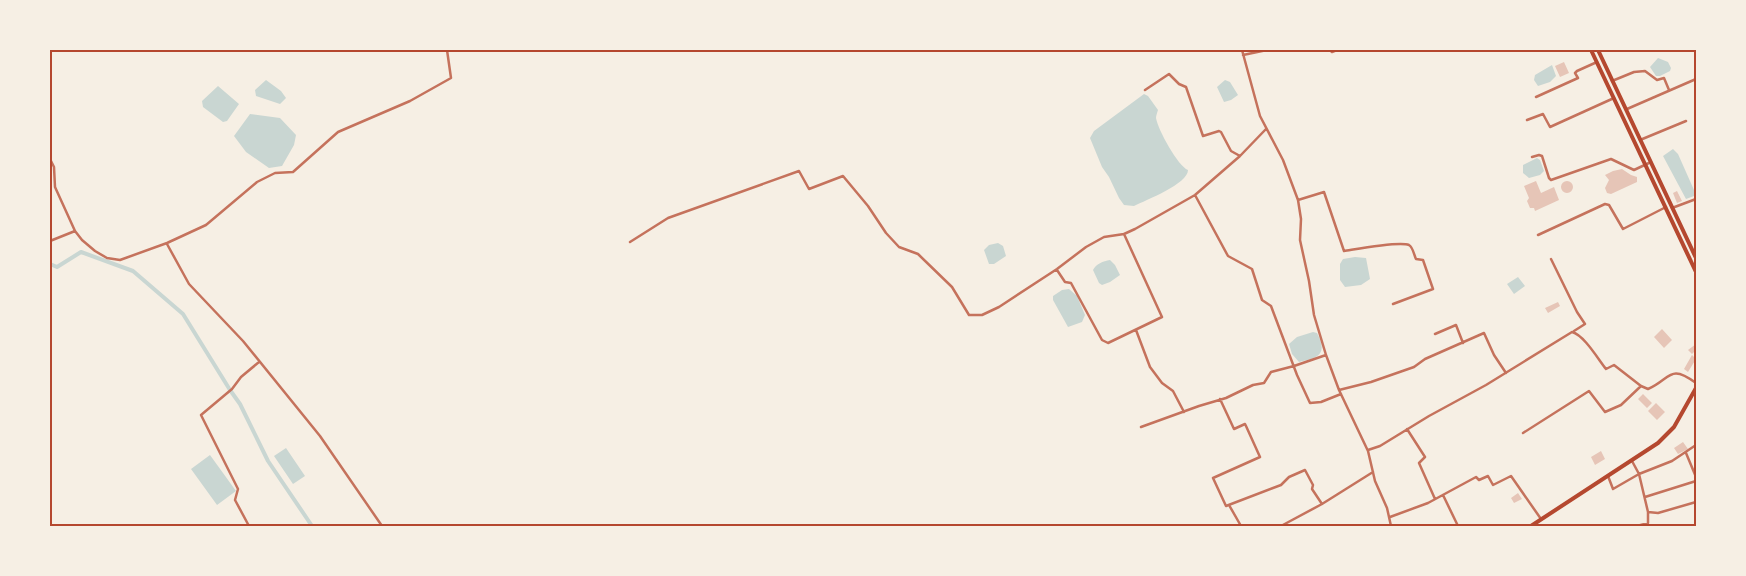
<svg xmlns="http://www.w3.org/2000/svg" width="1746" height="576" font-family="Karla,sans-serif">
  <rect width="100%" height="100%" fill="#f6efe4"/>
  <path fill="#c9d6d2" d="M1658 58 1668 62 1671 68 1670 71 1660 76H1656L1650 67Z
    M1552 65 1556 76 1550 82 1538 86 1534 80 1535 75Z
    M266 80 281 91 286 98 280 104 256 96 255 90Z
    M1225 80 1230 82 1238 95 1231 100 1224 102 1217 87Z
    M218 86 239 104 227 121 223 122 203 107 202 101Z
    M1144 94 1148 96 1158 110C1157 113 1156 116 1156 118 1158 130 1178 166 1188 170 1188 184 1146 200 1134 206L1124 205 1119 198 1109 177 1102 167 1090 138 1094 131Z
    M250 114 280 118 296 135 294 145 282 166 269 168 246 152 234 136Z
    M1673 149 1678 154 1694 190V196L1686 199 1663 156Z
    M1537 158 1540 160 1544 171 1540 175 1529 178 1523 173V165Z
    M998 243 1003 246 1006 256 994 264H989L984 250 989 245Z
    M1355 257 1366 258 1370 279 1361 285 1345 287 1340 280V264L1343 259Z
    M1110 260 1115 265 1120 275 1110 282 1102 285 1099 283 1093 270C1096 264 1103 261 1110 260Z
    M1518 277 1525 286 1514 294 1507 284Z
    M1069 289 1077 296 1085 315 1082 322 1068 327 1053 300V296L1062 290Z
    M1313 332 1317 333C1328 354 1319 358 1299 362L1292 354 1289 344 1297 337Z
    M286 448 305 476 293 484 274 456Z
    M210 455 236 491 217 505 191 469Z"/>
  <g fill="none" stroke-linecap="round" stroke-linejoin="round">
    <path stroke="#c9d6d2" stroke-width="4" d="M50 264 57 267 81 252 133 271 183 314 230 390 240 404 268 461 312 526"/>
  </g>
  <path fill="#e6c5b7" d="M1564 62 1569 73 1560 77 1555 66Z
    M1622 169 1631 175 1637 177V182L1611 194 1607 193 1605 188 1609 180 1605 175 1613 171Z
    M1561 187a6 6 0 1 1 12 0a6 6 0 1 1-12 0Z
    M1536 181 1541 193 1554 187 1559 200 1535 211 1534 208H1530L1527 201 1529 198 1524 186Z
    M1677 191 1682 201 1677 203 1673 193Z
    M1558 302 1560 306 1548 313 1545 308Z
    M1662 329 1672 340 1664 348 1654 337Z
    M1696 344V350L1692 354 1688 350Z
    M1692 355 1696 359 1688 372 1684 369Z
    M1643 394 1652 403 1647 408 1638 399Z
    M1656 403 1665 412 1657 420 1648 411Z
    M1683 442 1688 449 1678 454 1674 448Z
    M1601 451 1605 459 1595 465 1591 457Z
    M1518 493 1522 499 1514 503 1511 498Z"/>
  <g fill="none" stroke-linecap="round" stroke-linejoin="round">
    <path stroke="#c5725c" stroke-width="2.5" d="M1242 50 1260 116 1283 160 1298 200 1301 219 1300 240 1309 281 1314 315 1326 355 1339 390 1368 451 1375 481 1387 508 1391 526
      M1330 50 1332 52 1337 50
      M1243 55 1267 50
      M1612 81 1634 72 1645 71 1657 80 1664 78 1669 90
      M1145 90 1169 74 1179 84 1186 87 1203 136 1219 131 1221 132 1231 151 1240 156
      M1536 97 1578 78 1575 73 1577 71 1597 62
      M1627 109 1696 79
      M1527 120 1543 114 1550 127 1614 98
      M1640 140 1686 121
      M1532 157 1539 155 1542 156 1549 178 1551 180 1611 159 1634 170 1651 162
      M50 159 54 167 55 187 75 231 82 240 95 251 107 258 120 260 167 243 206 225 257 182 275 173 293 172 338 132 410 101 451 78 447 50
      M1195 195 1228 256 1252 269 1262 300 1271 306 1297 375 1310 403 1321 402 1341 394
      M1298 200 1324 192 1344 251C1357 249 1399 241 1409 245 1413 247 1414 255 1416 259L1423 260 1433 289 1393 304
      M1672 208 1696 199
      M1538 235 1605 204 1609 205 1623 229 1666 207
      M50 241 75 231
      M630 242 668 218 799 171 809 189 843 176 868 206 886 233 899 247 918 254 952 287 969 315H982L999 307 1057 269 1086 247 1104 237 1124 234 1135 229 1195 195 1240 156 1266 129
      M167 244 189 284 243 341 320 436 382 526
      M1551 259 1577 312 1585 324 1574 331
      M1057 270 1065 282 1071 283 1102 340 1108 343 1162 317 1124 234
      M1136 330 1150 367 1162 383 1173 391 1184 412
      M1435 334 1456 325 1463 343
      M1339 390 1371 382 1414 367 1425 359 1484 333 1494 355 1506 373
      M1220 399 1234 429 1245 424 1246 426 1260 457 1213 478 1226 506 1281 485 1289 477 1305 470 1313 485 1312 489 1322 504
      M1141 427 1199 406 1226 398 1253 385 1264 383 1271 372 1294 366 1326 355
      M1407 429 1425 457 1419 463 1435 499
      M1523 433 1589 391 1605 412 1621 405 1641 386
      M1368 450 1380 446 1429 416 1486 385 1572 332C1584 335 1598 359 1606 369L1614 365 1641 386 1648 389C1671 379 1669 363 1696 383
      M1686 453 1696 477
      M1632 461 1639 474 1648 512 1658 513 1696 502
      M1608 476 1613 489 1639 474 1672 461 1696 445
      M1443 495 1458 526
      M1645 497 1696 481
      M1229 505 1241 526
      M1390 517 1428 503 1476 477 1479 480 1488 476 1493 485 1511 476 1541 519
      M249 526 235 500 238 489 201 415 232 389 241 377 259 362
      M1281 526 1322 504 1373 472
      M1637 526 1648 523V512"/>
    <path stroke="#b5482f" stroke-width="4" d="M1591 50 1696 272
      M1598 50 1696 258"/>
    <path stroke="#b5482f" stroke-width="4" d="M1531 526 1658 443 1674 427 1696 388"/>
  </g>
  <rect width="1746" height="576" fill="none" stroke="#f6efe4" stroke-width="102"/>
  <rect x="51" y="51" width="1644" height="474" fill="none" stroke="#b5482f" stroke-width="2"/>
</svg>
